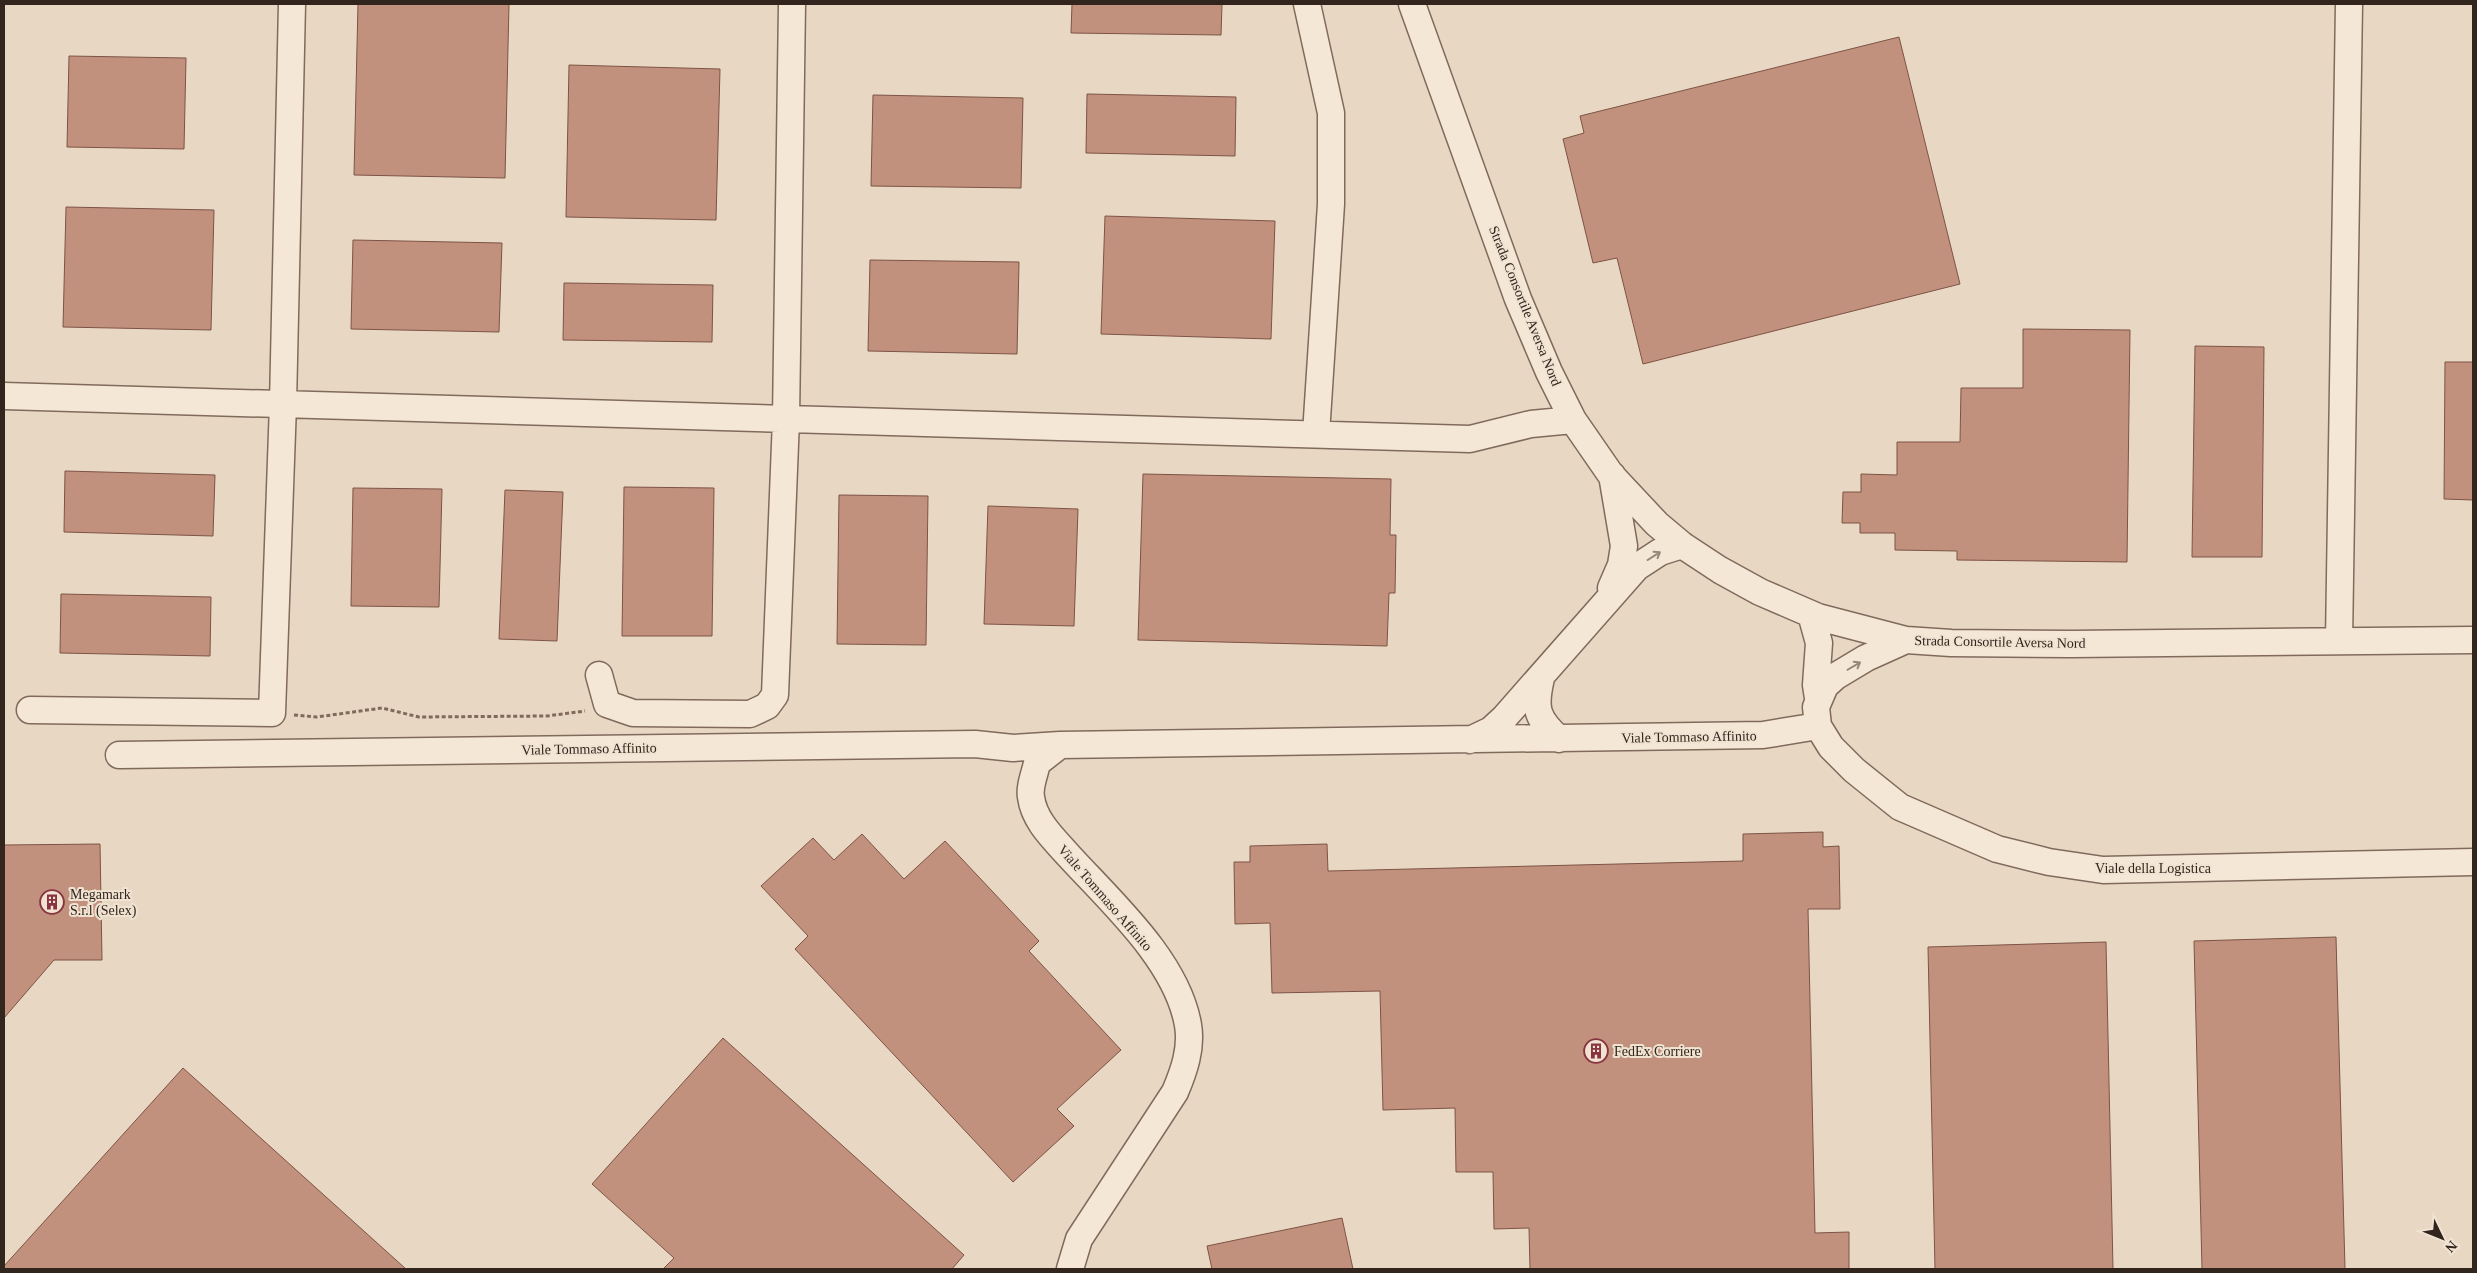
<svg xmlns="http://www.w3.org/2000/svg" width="2477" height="1273" font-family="'Times New Roman',serif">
  <rect width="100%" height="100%" fill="#e8d8c3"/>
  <path fill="#c2917e" stroke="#7d5345" d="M358 4H509L505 178 354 175Z
    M1072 4H1222L1221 35 1071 33Z
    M1899 37 1960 284 1643 364 1617 258 1593 263 1563 139 1584 133 1580 116Z
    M69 56 186 58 184 149 67 147Z
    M569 65 720 69 716 220 566 217Z
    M1087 94 1236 97 1235 156 1086 153Z
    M873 95 1023 98 1021 188 871 186Z
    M66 207 214 210 211 330 63 327Z
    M1105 216 1275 221 1271 339 1101 334Z
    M353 240 502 243 499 332 351 329Z
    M870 260 1019 262 1017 354 868 351Z
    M564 283 713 285 712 342 563 340Z
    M2023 329 2130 330 2127 562 1957 560V551L1895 550V533H1860V523H1842L1843 492H1861V474L1897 475V442H1960L1961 388H2023Z
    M2195 346 2264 347 2262 557H2192Z
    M2445 362H2473V500L2444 499Z
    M65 471 215 475 213 536 64 532Z
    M1143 474 1391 479 1390 535H1396L1395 593H1389L1387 646 1138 640Z
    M624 487 714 488 712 636H622Z
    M353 488 442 489 439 607 351 606Z
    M505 490 563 492 557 641 499 639Z
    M839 495 928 496 926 645 837 644Z
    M988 506 1078 509 1074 626 984 624Z
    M61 594 211 597 210 656 60 653Z
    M1823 832V847L1839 846 1840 909H1808L1815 1233 1849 1232V1269H1530L1529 1228 1494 1229 1493 1172H1456L1455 1108 1383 1110 1380 991 1272 993 1270 923 1235 924 1234 862H1250V846L1327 844 1328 871 1743 861V834Z
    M862 834 904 879 945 841 1039 941 1029 951 1121 1050 1057 1109 1074 1126 1013 1182 795 949 808 936 761 886 813 838 834 860Z
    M100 844 102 960H54L4 1018V845Z
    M2336 937 2345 1269H2202L2194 941Z
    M2106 942 2113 1269H1935L1928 947Z
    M723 1038 964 1255 952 1269H663L674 1258 592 1184Z
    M183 1068 406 1269H4V1266Z
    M1342 1218 1353 1269H1212L1207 1246Z"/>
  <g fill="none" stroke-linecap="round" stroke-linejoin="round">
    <g stroke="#806a5c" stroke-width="29">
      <path id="minor" d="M1307 4 1331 113V204L1316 434
        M1412 4 1518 299 1549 372 1573 420 1611 475 1657 524 1682 545 1720 570 1760 592 1818 617 1906 640 1951 643 2071 644 2473 640
        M4 396 1470 439 1531 424 1573 420
        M1611 588 1621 565 1624 546 1612 475
        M1811 614 1819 643 1816 685 1818 698
        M1906 640 1866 658 1836 676 1825 686 1816 707 1818 726 1831 747 1854 770 1900 807 1997 849 2049 862 2103 870 2473 862
        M2339 641 2349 4
        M599 675 607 704 633 713 750 714 767 706 775 695 786 419 792 4
        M1541 678C1534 708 1536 718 1559 739
        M30 710 272 713 283 404 292 4
        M1470 740 1491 730 1504 718 1637 567 1660 552 1682 545
        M119 755 975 744 1013 748 1060 745
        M1070 1269 1079 1239 1175 1092C1184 1071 1192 1048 1188 1025 1177 961 1112 903 1069 856 1054 839 1034 821 1031 797 1029 787 1035 773 1037 763L1060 745 1763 735 1818 726"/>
    </g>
    <path stroke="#806a5c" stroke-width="3" stroke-dasharray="4 2.5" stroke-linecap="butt" d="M294 715 317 717 382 708 419 717 547 716 585 711"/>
    <use href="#minor" stroke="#f4e7d5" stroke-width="26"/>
  </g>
  <defs><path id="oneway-shaft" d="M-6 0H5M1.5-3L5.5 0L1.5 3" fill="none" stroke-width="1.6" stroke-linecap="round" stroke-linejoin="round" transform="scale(1.25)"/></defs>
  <g stroke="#93867a">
    <use href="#oneway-shaft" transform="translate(1654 556) rotate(-32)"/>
    <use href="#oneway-shaft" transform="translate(1854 666) rotate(-30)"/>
  </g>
  <defs>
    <g id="building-ring" transform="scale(1.25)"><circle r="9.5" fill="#f1e3d2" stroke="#883340" stroke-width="1.5"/><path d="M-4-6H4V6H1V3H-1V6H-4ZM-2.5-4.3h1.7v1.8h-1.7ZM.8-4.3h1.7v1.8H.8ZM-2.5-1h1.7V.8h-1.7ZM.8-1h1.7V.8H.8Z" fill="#883340"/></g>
  </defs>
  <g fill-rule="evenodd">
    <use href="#building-ring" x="52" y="902"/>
    <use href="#building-ring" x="1596" y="1051"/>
  </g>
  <g text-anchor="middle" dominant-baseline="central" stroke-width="4" stroke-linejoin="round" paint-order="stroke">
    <g font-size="14" fill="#32251e" stroke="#f1e3d2">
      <text transform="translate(1525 306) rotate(68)">Strada Consortile Aversa Nord</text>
      <text transform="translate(2000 642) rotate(1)">Strada Consortile Aversa Nord</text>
      <text transform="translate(1689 737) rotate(-1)">Viale Tommaso Affinito</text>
      <text transform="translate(589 749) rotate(-1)">Viale Tommaso Affinito</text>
      <text x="2153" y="868">Viale della Logistica</text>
      <text transform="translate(1105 898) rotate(49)">Viale Tommaso Affinito</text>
    </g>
    <g font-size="14" fill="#32251e" stroke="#f1e3d2" text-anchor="start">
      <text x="70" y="894">Megamark<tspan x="70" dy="16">S.r.l (Selex)</tspan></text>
      <text x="1614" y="1051">FedEx Corriere</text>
    </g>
  </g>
  <rect width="2477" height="1273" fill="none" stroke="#32251e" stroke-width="10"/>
  <g transform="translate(2442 1238) rotate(133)" stroke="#f1e3d2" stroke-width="4" paint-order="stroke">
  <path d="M0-4L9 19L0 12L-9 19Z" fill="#32251e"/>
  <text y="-8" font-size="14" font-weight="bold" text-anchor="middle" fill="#32251e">N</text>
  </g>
</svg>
